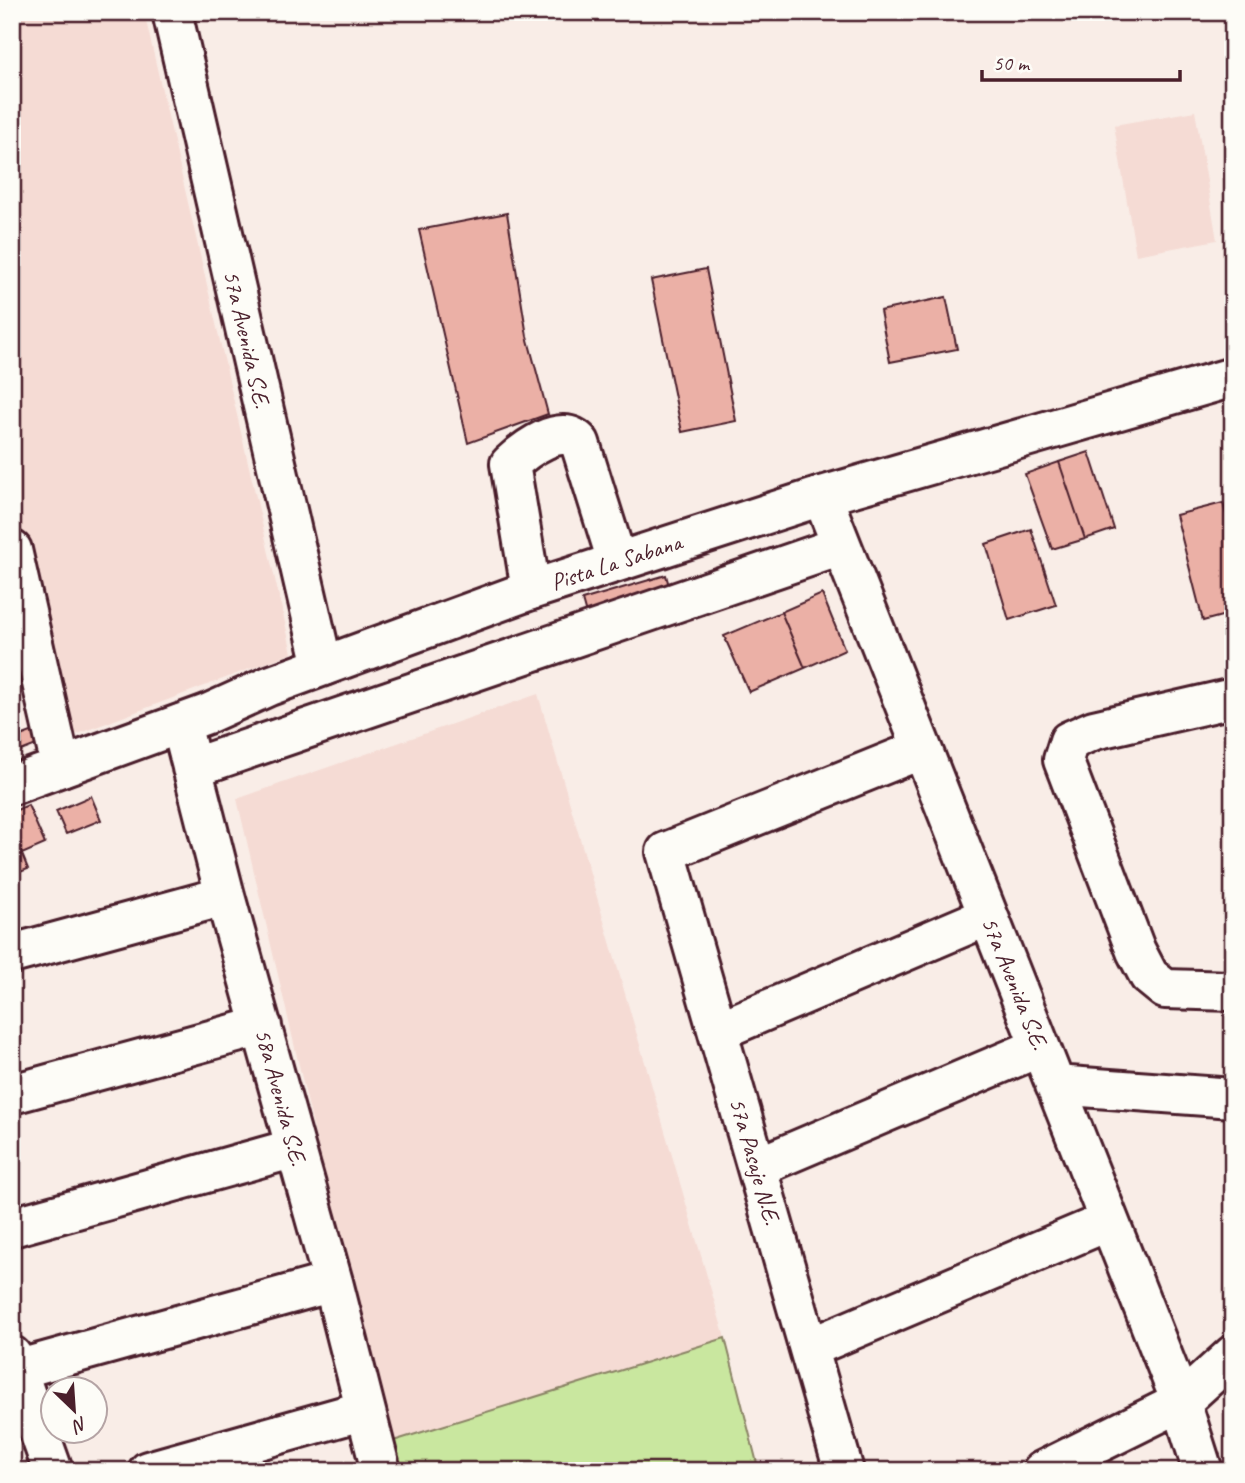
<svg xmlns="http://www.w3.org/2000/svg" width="1245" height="1483" font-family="Caveat,sans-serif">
  <rect width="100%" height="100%" fill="#f9ede7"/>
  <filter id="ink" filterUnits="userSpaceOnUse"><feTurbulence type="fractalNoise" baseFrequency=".0143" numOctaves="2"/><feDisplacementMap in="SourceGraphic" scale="14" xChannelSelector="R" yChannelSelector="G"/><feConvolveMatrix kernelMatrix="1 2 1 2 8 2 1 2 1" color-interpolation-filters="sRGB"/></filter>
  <g filter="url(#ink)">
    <path fill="#f5dbd4" d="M12 12H144L292 653 67 738 12 494Z
      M1195 111 1217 240 1136 255 1114 125Z
      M538 694 725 1338 387 1443 237 799Z"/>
    <path fill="#c9e79f" stroke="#8a8365" stroke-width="2" d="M725 1338 759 1471H395L387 1443Z"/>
    <path fill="#ebb0a6" stroke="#4a1f2b" stroke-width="2" d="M507 213 527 336 548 414 468 443 419 230Z
      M706 269 736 421 682 432 651 280Z
      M946 297 957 349 890 362 880 311Z
      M1089 452 1114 529 1085 539 1059 462Z
      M1059 462 1085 539 1052 549 1025 474Z
      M1223 503 1233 541V613L1203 621 1176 515Z
      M1031 529 1056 605 1009 620 986 544Z
      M666 575 671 593 587 618 582 600Z
      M822 594 845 650 805 668 781 612Z
      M781 612 805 668 749 692 724 636Z
      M39 729 44 742 21 751 15 738Z
      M91 796 101 820 66 834 56 811Z
      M28 805 45 844 22 854 12 830V812Z
      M12 830 28 869 12 875Z"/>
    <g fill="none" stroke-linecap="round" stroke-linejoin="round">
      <g stroke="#4a1f2b" stroke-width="44">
        <path id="minor" d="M172 12 323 666
          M822 496 1181 1402 1203 1471
          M12 550 61 767
          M531 590 510 464C525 450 562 421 580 443L617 561
          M1233 698 1094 730 1069 741 1063 760 1136 951 1149 976 1165 989 1233 991
          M181 724 225 896 333 1282 381 1471
          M192 768 841 546
          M12 954 225 896
          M718 1031 988 916
          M1055 1085 1233 1098
          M12 1094 262 1026
          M757 1167 1040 1047
          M12 1227 295 1148
          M809 1348 1109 1221
          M12 1356 53 1471
          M12 1371 333 1282
          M148 1471 365 1410
          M844 1471 666 852 922 749
          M1042 1471 1181 1402 1233 1355"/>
      </g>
      <g stroke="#4a1f2b" stroke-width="44">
        <path id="major" d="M12 785 207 714 269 686 531 590 822 496 1233 377"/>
      </g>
      <use href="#minor" stroke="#fdfcf7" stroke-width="38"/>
      <use href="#major" stroke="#fdfcf7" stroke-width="38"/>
    </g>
  </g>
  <g text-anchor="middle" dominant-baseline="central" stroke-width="5" stroke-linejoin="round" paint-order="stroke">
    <g font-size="24" fill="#4a1f2b" stroke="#fdfcf7">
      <text transform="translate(247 339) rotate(77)">57a Avenida S.E.</text>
      <text transform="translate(616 562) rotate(-18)">Pista La Sabana</text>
      <text transform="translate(1015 983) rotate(68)">57a Avenida S.E.</text>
      <text transform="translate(281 1097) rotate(75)">58a Avenida S.E.</text>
      <text transform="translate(755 1161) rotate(74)">57a Pasaje N.E.</text>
    </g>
  </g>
  <rect width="1245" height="1483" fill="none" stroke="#fdfcf7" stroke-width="42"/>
  <rect x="21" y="21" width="1203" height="1441" fill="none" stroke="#4a1f2b" stroke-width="2.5" filter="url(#ink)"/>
  <g transform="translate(74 1410) rotate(155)"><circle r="33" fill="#fdfcf7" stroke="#b5a4a5" stroke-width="2"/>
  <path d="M0-5L12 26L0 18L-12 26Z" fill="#4a1f2b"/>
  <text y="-10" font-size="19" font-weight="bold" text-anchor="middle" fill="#4a1f2b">N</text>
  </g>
  <path d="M982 70v10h198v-10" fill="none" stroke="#4a1f2b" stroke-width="3.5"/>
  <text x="993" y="70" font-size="21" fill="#4a1f2b" stroke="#fdfcf7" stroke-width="5" paint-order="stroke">50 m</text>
</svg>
